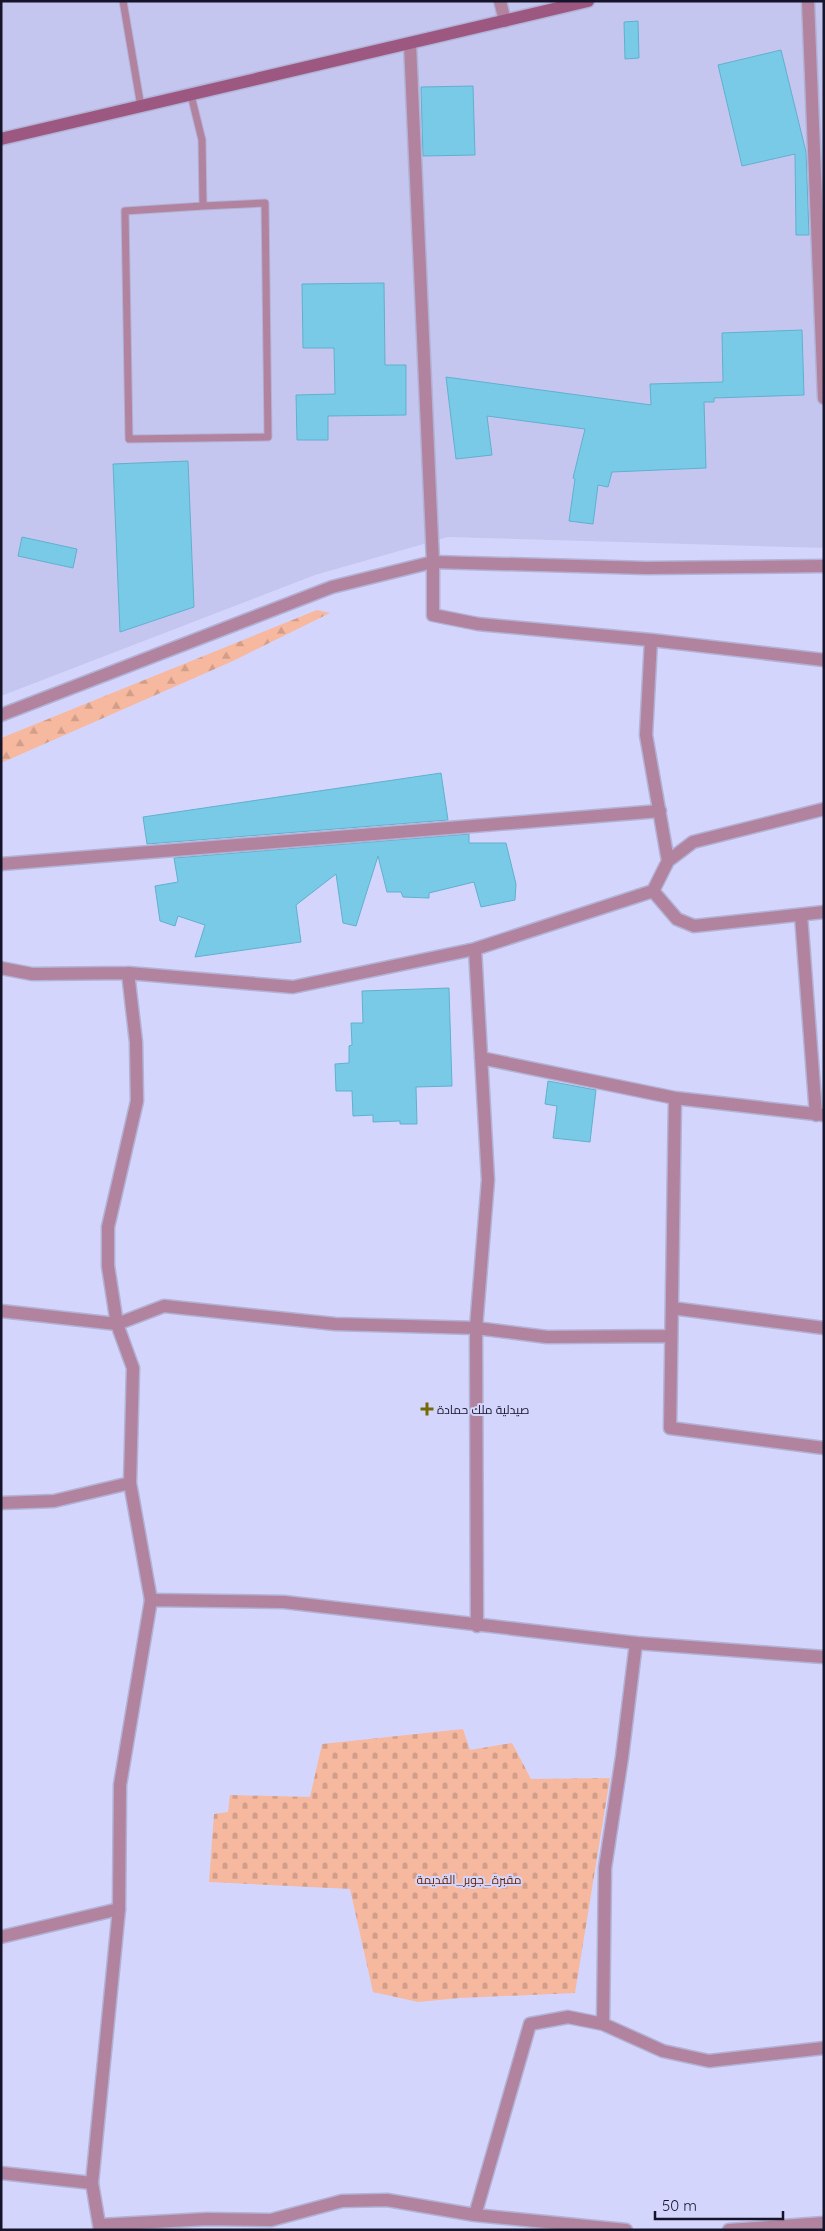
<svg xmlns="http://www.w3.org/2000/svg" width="825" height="2231" font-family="Quicksand,Cairo,sans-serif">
  <defs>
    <pattern id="forest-firs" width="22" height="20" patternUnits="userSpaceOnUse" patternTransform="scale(1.25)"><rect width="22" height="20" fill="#f6b9a0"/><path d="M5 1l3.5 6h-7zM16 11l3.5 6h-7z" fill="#d29e8a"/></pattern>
    <pattern id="cemetery-stones" width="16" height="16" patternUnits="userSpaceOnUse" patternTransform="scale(1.25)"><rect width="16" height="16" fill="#f6b9a0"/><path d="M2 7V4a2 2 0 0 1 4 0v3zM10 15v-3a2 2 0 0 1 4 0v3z" fill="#d29e8a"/></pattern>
  </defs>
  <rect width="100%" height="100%" fill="#d4d5fc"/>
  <path fill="#c5c6f0" d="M1 1H824V548L448 537 315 575 1 696Z"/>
  <path fill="url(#forest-firs)" d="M317 610 330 613 233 661 1 763V738Z"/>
  <path fill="url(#cemetery-stones)" d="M463 1729 470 1750 512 1743 531 1779 610 1778 575 1993 460 1998 418 2002 373 1992 350 1889 209 1882 214 1814 228 1812 230 1795 310 1797 322 1744Z"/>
  <path fill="#79cae7" stroke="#60b0cd" d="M638 21 639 58 625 59 624 22Z
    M781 50 806 152 809 235H796L795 154 742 166 718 65Z
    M473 86 475 155 423 156 421 87Z
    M384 283 385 365H406V415L328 416V440H297L296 395 335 394 334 348H303L302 284Z
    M802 330 804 395 714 398V402H704L706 468 612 472 608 487 598 485 593 524 569 521 575 479 573 478 585 429 487 416 492 455 456 459 446 377 651 405 650 384 723 382 722 333Z
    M188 461 194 607 120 632 113 464Z
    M22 537 77 549 73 568 18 556Z
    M441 773 448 820 147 844 143 817Z
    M469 834V843H506L516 884 515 900 481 907 474 882 429 893V898L403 897 401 892H387L378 856 356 926 343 923 336 874 296 905 301 942 195 957 205 925 178 916 175 926 160 921 155 886 178 882 174 858Z
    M449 988 452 1086 416 1087 417 1124H400V1121L373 1122V1115L353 1116 352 1091H336L335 1064 349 1063V1046L352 1045 351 1023H363L362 991Z
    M548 1081 596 1090 590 1142 553 1138 557 1106 545 1104Z"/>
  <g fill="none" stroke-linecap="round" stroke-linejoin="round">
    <g stroke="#b2b2d6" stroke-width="9">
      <path id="service" d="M123 1 141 107
        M191 95 202 140 203 206 265 203 268 437 129 439 125 211 203 206"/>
    </g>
    <g stroke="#b2b2d6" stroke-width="15">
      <path id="minor" d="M500 1 505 21
        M433 562V615L478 624 651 640 824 660
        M651 640 646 735 668 861
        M1 864 660 811
        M653 891 677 919 694 926 824 912
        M801 915 816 1115
        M475 949 488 1180 476 1328 477 1626
        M1 968 32 974 128 973 293 987 475 949 653 891 668 861 693 842 824 809
        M128 973 136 1042 137 1101 108 1227V1266L117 1324 133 1368 130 1483 151 1600
        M481 1058 675 1098 824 1115
        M675 1098 670 1428 824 1448
        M672 1308 824 1328
        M1 1311 117 1324 164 1306 335 1324 476 1328 547 1337 671 1336
        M1 1503 54 1501 130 1483
        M1 1937 119 1909
        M603 2024 605 1868 622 1757 636 1643
        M1 2173 92 2183
        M475 2215 530 2024 568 2017 603 2024 663 2051 709 2061 824 2048
        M100 2225 207 2219 271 2220 342 2201 387 2200 475 2215 626 2230
        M729 2230 824 2223"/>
    </g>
    <g stroke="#b2b2d6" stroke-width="15">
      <path id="tertiary" d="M808 1 824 398
        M410 44 433 562
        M1 715 332 587 433 562 646 568 824 566
        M100 2230 92 2183 119 1909 120 1785 151 1600 284 1602 636 1643 824 1657"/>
    </g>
    <g stroke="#b2b2d6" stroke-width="15">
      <path id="secondary" d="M1 139 588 1"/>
    </g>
    <use href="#service" stroke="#b2839e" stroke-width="7"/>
    <use href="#minor" stroke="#b2839e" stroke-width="12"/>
    <use href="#tertiary" stroke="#b2839e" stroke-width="12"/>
    <use href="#secondary" stroke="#9c5881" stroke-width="12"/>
  </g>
  <path fill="#736a03" stroke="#d4d5fc" stroke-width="2" d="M424.5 1401.5h5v5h5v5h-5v5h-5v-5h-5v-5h5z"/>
  <g text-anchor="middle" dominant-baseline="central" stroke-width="4" stroke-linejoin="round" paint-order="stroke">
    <g font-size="12" fill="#15142b" stroke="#d4d5fc" text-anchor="start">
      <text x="437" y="1409">صيدلية ملك حمادة</text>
    </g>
    <g font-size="12" fill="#6d2700" stroke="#d4d5fc">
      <text x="469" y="1879">مقبرة_جوبر_القديمة</text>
    </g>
  </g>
  <rect width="825" height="2231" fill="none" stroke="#15142b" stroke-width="5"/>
  <path d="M655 2211v8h128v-8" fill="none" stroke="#15142b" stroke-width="2.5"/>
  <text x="662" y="2211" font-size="15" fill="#15142b" stroke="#d4d5fc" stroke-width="4" paint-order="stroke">50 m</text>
</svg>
